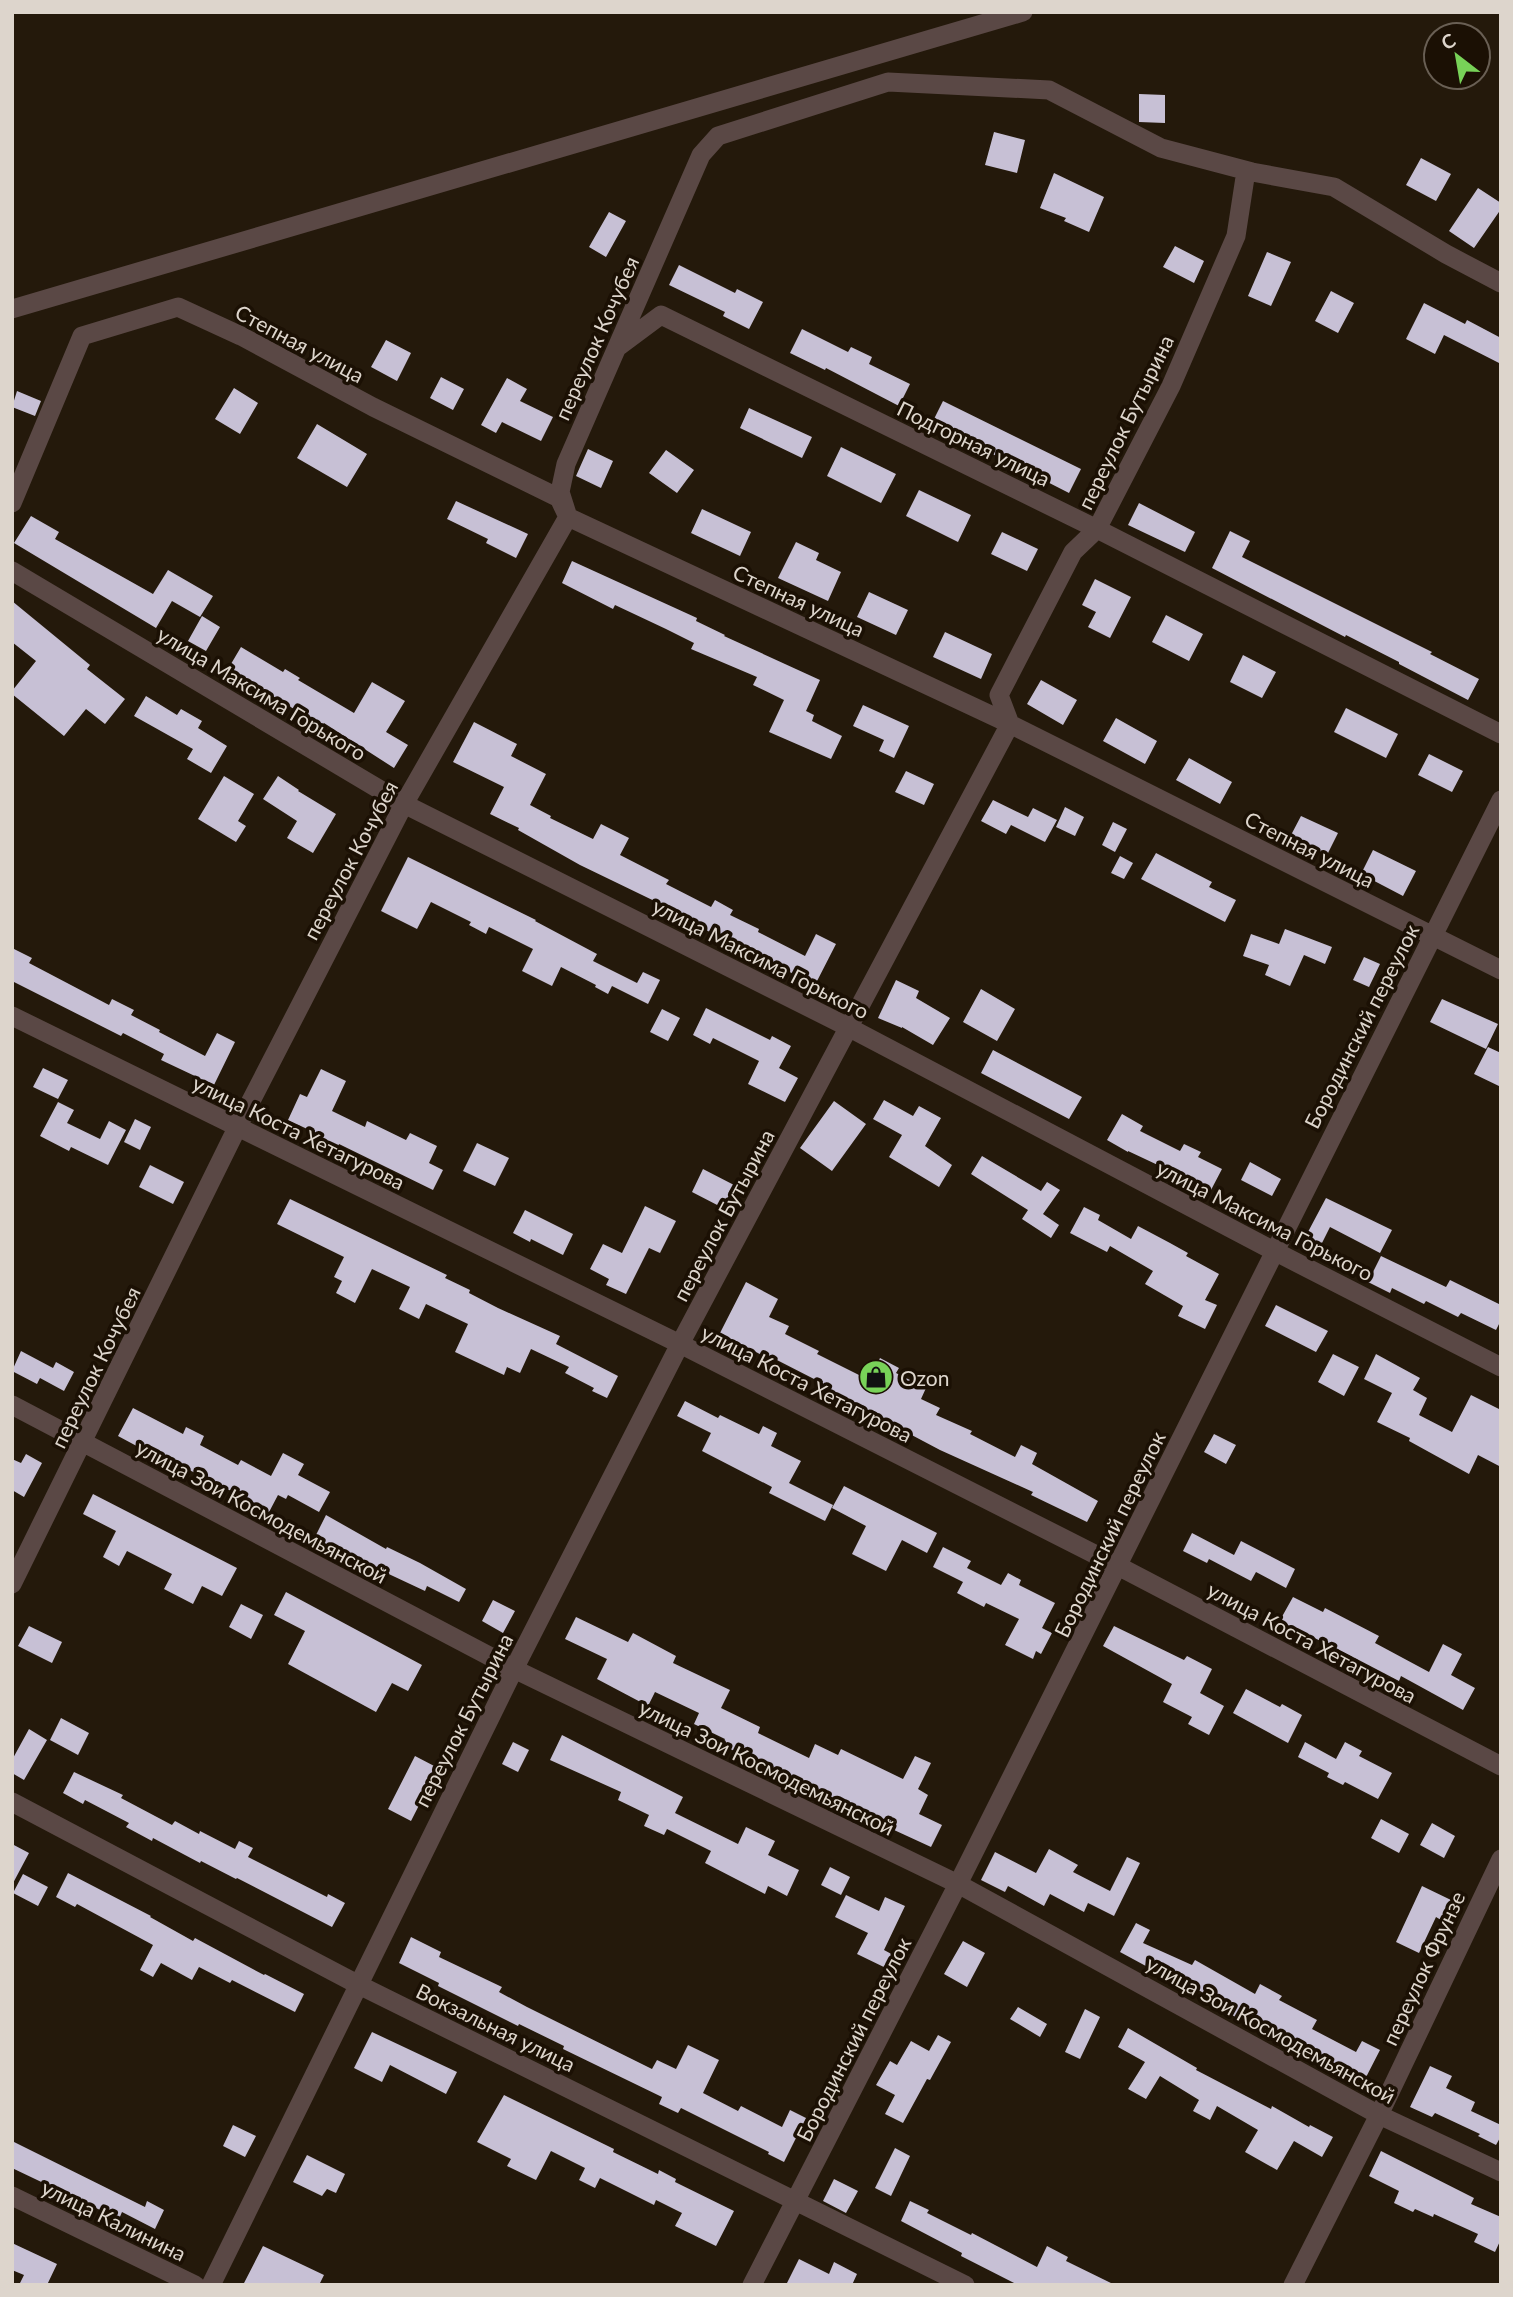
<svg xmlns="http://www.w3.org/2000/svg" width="1513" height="2297" font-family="Lato,sans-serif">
  <rect width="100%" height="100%" fill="#24190b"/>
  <path fill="#c7c0d5" d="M1139 94 1165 95V123L1139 122Z
    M994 132 1025 140 1017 173 985 165Z
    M1421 158 1451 174 1436 201 1406 185Z
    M1054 173 1104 197 1089 232 1064 221 1066 218 1040 208Z
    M1478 188 1501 203V209L1474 248 1449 231Z
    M609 212 626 221 606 257 589 247Z
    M1175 246 1204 261 1194 283 1163 267Z
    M1267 252 1291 262 1271 306 1248 296Z
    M679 265 735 293 737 289 763 302 749 329 723 316 725 312 669 285Z
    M1331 291 1354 303 1338 333 1315 321Z
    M1424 303 1465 324 1467 320 1501 338V364L1444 335 1435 354 1406 339Z
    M802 329 848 352 851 347 872 357 869 364 910 384 899 406 826 368 825 370 790 353Z
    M386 340 411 353 397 381 371 367Z
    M441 377 464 389 453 410 430 398Z
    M507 378 527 389 520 401 553 417 541 441 502 422 496 433 481 425Z
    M234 388 258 403 240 434 215 419Z
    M17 391 41 401 35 416 12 407Z
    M943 401 1081 469 1069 493 932 423Z
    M749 408 812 437 802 458 740 428Z
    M317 424 367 454 347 487 297 458Z
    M841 447 896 474 881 503 827 476Z
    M588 449 613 461 601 488 576 476Z
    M666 450 694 470 677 493 649 473Z
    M919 490 971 515 958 542 906 516Z
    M456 501 528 534 516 558 486 543 488 539 447 519Z
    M1139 503 1195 532 1185 552 1128 525Z
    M702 509 751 532 740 556 691 533Z
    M31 516 59 532 55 539 153 594 168 570 213 596 200 617 172 601 156 628 14 543Z
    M1230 531 1250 541 1242 557 1432 652 1430 654 1479 679 1468 700 1399 664V662L1346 635 1345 637 1212 568Z
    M1002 532 1038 549 1027 571 991 554Z
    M796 542 819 553 816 560 841 572 828 601 778 578Z
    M572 561 697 618 696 621 725 635 724 636 820 680 806 711 814 715 812 721 842 736 831 759 769 732 784 700 753 685 757 677 691 649 694 643 666 629 615 605 613 609 562 583Z
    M1095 579 1131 597 1110 638 1088 627 1096 612 1082 605Z
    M869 592 908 610 896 635 857 617Z
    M12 601 90 665 87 669 125 699 105 724 86 709 64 736 12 694V691L36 661 12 642Z
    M1166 615 1203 634 1189 661 1152 642Z
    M202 616 220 627 206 651 188 641Z
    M945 632 992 654 981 679 933 657Z
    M241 647 283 672 285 669 300 678 298 680 354 713 372 682 405 701 386 732 408 745 394 768 324 723 322 726 228 669Z
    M1243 655 1276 672 1262 698 1230 682Z
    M1041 680 1077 700 1063 725 1027 704Z
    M146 696 177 715 181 709 202 721 198 728 227 746 211 773 187 759 193 749 134 716Z
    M863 705 909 726 894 758 879 751 884 740 853 726Z
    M1346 708 1398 734 1386 758 1334 732Z
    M1116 718 1157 741 1145 764 1103 741Z
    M474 722 517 744 511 756 546 774 530 805 551 816 550 818 593 839 601 824 629 838 620 855 669 880 666 884 711 907 715 900 733 910 730 915 759 929 758 932 805 956 816 934 836 944 815 985 780 967 778 971 763 964 765 961 670 911 671 909 580 865 518 830 519 828 490 814 504 787 453 762Z
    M1429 754 1463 771 1452 792 1418 775Z
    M1189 758 1232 782 1220 804 1176 780Z
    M906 771 934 784 924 805 895 792Z
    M224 776 254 794 238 821 246 826 236 842 198 819Z
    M278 776 299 790 298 791 336 814 313 853 287 838 297 821 263 799Z
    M993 800 1028 817 1033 808 1057 820 1045 842 1011 825 1006 834 981 821Z
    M1065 807 1084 817 1075 836 1056 827Z
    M1301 816 1338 833 1327 855 1290 837Z
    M1113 822 1127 829 1115 852 1102 845Z
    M1373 850 1416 871 1403 896 1361 874Z
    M1156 853 1212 882 1209 887 1236 900 1225 922 1141 879Z
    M1120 856 1133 863 1124 879 1111 873Z
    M408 857 536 920 535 921 597 954 593 961 637 983 643 972 660 980 648 1004 612 986 608 994 595 987 596 985 561 967 552 986 522 971 533 949 489 927 486 934 469 925 471 922 431 902 417 929 381 911Z
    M1285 929 1332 947 1325 964 1304 955 1290 986 1265 975 1269 965 1243 956 1251 934 1279 944Z
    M12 948 32 958 29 963 109 1005 112 999 134 1010 131 1015 160 1030 159 1032 205 1056 217 1033 235 1042 214 1085 161 1060 164 1054 123 1033 121 1036 12 981Z
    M1364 957 1380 964 1369 987 1353 980Z
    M896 980 919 991 916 998 950 1018 933 1045 902 1027V1028L878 1018Z
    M981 989 1015 1009 997 1041 963 1022Z
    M1442 999 1498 1024 1486 1049 1430 1022Z
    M706 1008 770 1040 772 1036 791 1046 779 1068 798 1078 785 1102 748 1084 759 1061 713 1038 710 1044 693 1035Z
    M662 1009 680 1018 668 1041 650 1032Z
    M1488 1047 1501 1053V1087L1474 1074Z
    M993 1050 1082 1097 1069 1119 981 1073Z
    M43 1068 68 1080 58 1099 33 1087Z
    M321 1069 346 1081 332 1111 365 1127 367 1121 406 1140 410 1133 437 1146 429 1163 443 1170 433 1190 339 1144 338 1147 319 1138 320 1135 288 1120 300 1094 307 1097Z
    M884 1100 913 1116 919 1106 941 1118 925 1146 952 1165 939 1187 889 1157 902 1135 873 1119Z
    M834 1101 866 1124 832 1171 800 1148Z
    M58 1102 74 1110 67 1123 100 1139 109 1121 126 1130 108 1165 71 1147 69 1151 40 1136Z
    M1122 1114 1143 1126 1140 1131 1180 1151 1184 1144 1201 1152 1198 1157 1222 1169 1211 1190 1128 1151V1152L1107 1140Z
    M135 1119 151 1127 140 1150 124 1142Z
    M477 1143 509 1158 495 1186 463 1171Z
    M982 1156 1041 1191 1047 1182 1060 1190 1043 1214 1059 1225 1051 1238 1022 1219 1028 1210 971 1174Z
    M1250 1162 1281 1179 1272 1196 1241 1180Z
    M150 1165 184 1182 173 1204 139 1187Z
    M703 1169 734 1185 723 1208 692 1192Z
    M1326 1198 1392 1230 1380 1253 1330 1227 1316 1255 1300 1247Z
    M290 1199 447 1275 445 1278 470 1290 469 1293 498 1308 560 1336 556 1344 618 1376 607 1398 592 1391 594 1388 565 1373 569 1367 531 1349 520 1373 507 1367 504 1375 455 1352 468 1324 426 1304 419 1319 399 1309 410 1287 372 1269 355 1303 336 1293 342 1281 334 1277 344 1257 277 1224Z
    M645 1206 676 1221 660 1253 649 1248 626 1294 606 1285 609 1279 590 1269 603 1244 622 1253Z
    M1084 1207 1100 1215 1098 1220 1131 1239 1138 1226 1170 1243 1188 1253 1186 1256 1219 1274 1205 1300 1217 1305 1205 1329 1178 1316 1183 1306 1145 1284 1153 1271 1110 1246 1107 1252 1070 1233Z
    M525 1210 573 1234 563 1255 531 1239 530 1242 513 1233Z
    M1381 1256 1446 1287 1450 1280 1501 1305V1320L1496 1330 1461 1313 1458 1317 1426 1301 1424 1304 1392 1288 1390 1293 1368 1282Z
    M746 1282 778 1299 769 1317 789 1326 785 1334 819 1351 817 1354 869 1380 880 1358 899 1368 896 1373 926 1388 921 1399 940 1408 936 1415 972 1431 970 1434 1015 1457 1021 1445 1037 1453 1032 1464 1098 1501 1087 1522 1031 1495 1033 1492 940 1450 906 1432 907 1430 860 1406 859 1408 842 1400 844 1397 815 1382 816 1380 773 1358 771 1360 720 1333Z
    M1276 1305 1328 1331 1316 1352 1265 1326Z
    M21 1351 53 1368 56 1362 74 1372 64 1391 40 1378 37 1384 12 1371Z
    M1333 1354 1359 1367 1344 1396 1318 1382Z
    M1376 1354 1420 1378 1413 1390 1427 1398 1419 1415 1452 1432 1471 1395 1501 1410V1467L1478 1455 1469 1474 1409 1441 1410 1438 1377 1422 1392 1393 1364 1379Z
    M685 1401 718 1418 720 1415 759 1434 763 1426 777 1433 771 1446 801 1461 789 1483 833 1505 825 1521 769 1493 772 1487 702 1451 711 1433 677 1416Z
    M133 1408 183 1434 186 1427 204 1436 200 1445 238 1465 241 1460 271 1476 283 1453 304 1464 298 1475 330 1492 319 1512 288 1495 286 1499 278 1495 268 1514 255 1507 256 1504 208 1479 187 1469 185 1472 118 1436Z
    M1214 1434 1236 1445 1226 1464 1204 1452Z
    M26 1454 42 1463 24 1497 12 1490V1459L21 1463Z
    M844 1486 937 1533 927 1553 902 1540 886 1571 852 1554 866 1526 832 1508Z
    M93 1494 237 1568 222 1596 202 1586 193 1604 164 1589 172 1574 127 1551 119 1566 103 1557 116 1531 83 1514Z
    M326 1515 386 1549 387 1547 420 1563 466 1589 459 1602 427 1586 425 1591 314 1539Z
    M1192 1533 1234 1555 1241 1541 1295 1569 1286 1588 1256 1572 1251 1581 1209 1559 1207 1563 1183 1551Z
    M943 1547 971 1561 967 1568 1001 1585 1008 1573 1021 1580 1019 1585 1055 1603 1042 1628 1052 1633 1041 1654 1036 1651 1033 1659 1005 1645 1019 1619 986 1603 984 1607 957 1593 963 1582 933 1567Z
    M286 1592 422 1665 408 1691 392 1683 376 1712 288 1664 305 1631 274 1615Z
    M1293 1597 1323 1612 1325 1608 1379 1636 1375 1643 1429 1672 1443 1644 1462 1654 1451 1675 1475 1688 1463 1710 1401 1676 1399 1681 1332 1646 1279 1622Z
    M493 1600 515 1611 503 1633 482 1621Z
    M241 1604 263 1615 251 1639 229 1627Z
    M576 1617 628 1642 633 1633 676 1656 673 1663 730 1690 721 1708 760 1727 758 1733 809 1758 815 1744 838 1755 841 1749 903 1779 915 1756 931 1763 918 1789 928 1795 919 1814 942 1825 931 1847 881 1824 883 1819 835 1796 834 1799 722 1745 725 1739 694 1724 699 1713 655 1692 648 1706 597 1679 607 1659 565 1639Z
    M29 1626 62 1642 52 1663 18 1646Z
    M1114 1626 1184 1660 1187 1656 1212 1669 1200 1693 1224 1706 1209 1735 1188 1724 1192 1717 1163 1702 1172 1684 1103 1646Z
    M1246 1689 1280 1707 1282 1704 1302 1715 1288 1743 1233 1713Z
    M61 1718 89 1733 78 1755 50 1740Z
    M29 1729 47 1740 24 1780 12 1773V1760Z
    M562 1735 683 1797 675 1813 738 1844 746 1827 775 1841 768 1855 799 1870 787 1896 768 1886 765 1894 705 1863 711 1851 667 1829 664 1835 644 1826 649 1815 618 1800 621 1792 550 1760Z
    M513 1742 529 1750 518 1772 502 1764Z
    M1305 1742 1336 1759 1345 1742 1362 1751 1359 1756 1392 1773 1378 1799 1345 1782 1343 1785 1327 1777 1329 1773 1298 1757Z
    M415 1756 438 1768 411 1821 388 1809Z
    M74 1772 123 1795 121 1798 172 1825 175 1821 199 1834 200 1831 235 1849 239 1841 253 1848 248 1857 327 1897 328 1894 345 1903 332 1927 237 1878 236 1879 201 1861 200 1863 153 1838 152 1841 126 1827 129 1823 85 1800 83 1804 63 1793Z
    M1381 1819 1409 1834 1399 1853 1371 1838Z
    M1432 1823 1455 1836 1444 1858 1420 1845Z
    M12 1844 29 1853 12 1885Z
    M1049 1849 1078 1865 1073 1872 1110 1891 1127 1857 1140 1863 1114 1916 1088 1903 1084 1912 1050 1894 1044 1906 1008 1886 1005 1892 981 1880 995 1852 1036 1873Z
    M830 1867 850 1877 841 1895 821 1885Z
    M68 1873 151 1916 150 1917 193 1941 195 1938 264 1975 265 1974 304 1994 295 2012 232 1980 230 1983 199 1967 192 1980 161 1963 153 1977 140 1970 153 1945 77 1904 75 1907 56 1897Z
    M23 1874 48 1887 38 1906 13 1893Z
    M1422 1886 1451 1900 1441 1920 1436 1917 1419 1953 1396 1942Z
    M846 1895 879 1911 885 1897 905 1906 884 1950 897 1957 890 1970 857 1954 868 1933 835 1917Z
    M1136 1923 1150 1930 1143 1943 1192 1965 1195 1960 1255 1994 1260 1984 1282 1996 1279 2000 1317 2020 1312 2029 1356 2052 1362 2041 1380 2050 1362 2085 1344 2076 1346 2072 1301 2049 1300 2052 1219 2008 1222 2003 1169 1974 1168 1978 1120 1952Z
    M411 1937 441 1952 439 1957 502 1987 499 1992 527 2007 652 2069 657 2060 676 2069 688 2045 719 2060 703 2093 738 2111 741 2106 782 2127 790 2110 806 2118 784 2162 768 2154 769 2152 681 2108 678 2113 659 2104 662 2097 563 2049 564 2046 519 2024 518 2026 438 1986 439 1983 399 1963Z
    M963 1941 985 1953 967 1987 944 1974Z
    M1018 2007 1047 2024 1040 2037 1010 2019Z
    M1085 2009 1100 2017 1080 2059 1065 2052Z
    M1128 2028 1197 2068 1196 2070 1271 2109 1272 2106 1309 2127 1310 2125 1333 2137 1322 2157 1294 2141 1277 2170 1245 2152 1258 2130 1217 2106 1210 2120 1193 2111 1199 2100 1160 2076 1146 2099 1128 2089 1145 2062 1118 2047Z
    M372 2032 457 2072 446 2094 390 2065 382 2082 354 2068Z
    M938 2035 951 2042 930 2080 927 2079 903 2123 885 2114 895 2095 876 2085 890 2061 897 2065 911 2041 929 2051Z
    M1430 2066 1452 2076 1446 2088 1475 2102 1471 2111 1501 2125V2136L1496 2145 1478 2136 1480 2134 1435 2113 1432 2117 1410 2107Z
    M504 2095 614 2149 613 2152 658 2174 659 2170 676 2179 675 2182 734 2211 716 2246 675 2226 682 2213 656 2200 654 2205 600 2178 595 2188 579 2180 585 2168 551 2151 536 2180 507 2166 511 2159 477 2142Z
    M233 2125 256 2136 245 2157 223 2146Z
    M12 2141 145 2207 147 2201 164 2210 155 2229 122 2212 119 2219 12 2168Z
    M895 2148 910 2156 891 2196 875 2188Z
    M1381 2151 1474 2198 1471 2204 1501 2217V2239L1495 2252 1474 2242 1478 2234 1434 2214 1433 2217 1415 2209 1413 2212 1394 2203 1399 2191 1369 2176Z
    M307 2155 345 2174 336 2193 327 2189 322 2196 293 2182Z
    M834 2179 858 2191 846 2213 823 2201Z
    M910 2201 929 2210 927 2213 971 2235 972 2233 1037 2267 1047 2246 1068 2257 1066 2261 1115 2285H1018L961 2256 962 2253 901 2221Z
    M12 2243 57 2264 47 2285H19L24 2275 12 2270Z
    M263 2246 324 2275 319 2285H243Z
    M799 2259 829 2274 834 2262 857 2274 852 2285H786Z"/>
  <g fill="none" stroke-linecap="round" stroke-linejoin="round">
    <path stroke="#5a4845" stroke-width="19" d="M618 347 661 315 1097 529 1501 734
      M12 503 82 336 178 307 241 336 373 407 559 498 568 517 1010 724 1501 970
      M12 571 404 804 848 1027 1274 1251 1501 1367
      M12 1016 680 1344 1118 1566 1501 1766
      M12 1405 514 1669 958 1884 1379 2115 1501 2172
      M12 1584 237 1128 404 804 568 517 560 492 566 464 701 155 718 136 888 82 1049 90 1161 148 1252 172 1334 187 1446 254 1501 283
      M12 1802 357 1984 965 2285
      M12 2196 195 2285
      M211 2285 514 1669 680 1344 1010 724 999 695 1073 552 1097 529 1171 386 1236 236 1246 171
      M752 2285 958 1884 1501 800
      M1293 2285 1379 2115 1501 1859"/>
    <path stroke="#5a4845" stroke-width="19" d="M12 309 1023 12"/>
  </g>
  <defs>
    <g id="shop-disc" transform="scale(1.75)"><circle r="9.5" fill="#78d258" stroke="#1b1004"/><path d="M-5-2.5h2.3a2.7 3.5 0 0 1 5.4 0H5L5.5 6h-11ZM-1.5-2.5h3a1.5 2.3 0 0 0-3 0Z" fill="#111"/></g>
  </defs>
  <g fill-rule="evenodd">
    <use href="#shop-disc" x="876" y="1377"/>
  </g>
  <g text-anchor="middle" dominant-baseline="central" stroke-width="7" stroke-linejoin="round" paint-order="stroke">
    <g font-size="21" fill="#ddd5cc" stroke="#1b1004">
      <text transform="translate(596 338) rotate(-66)">переулок Кочубея</text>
      <text transform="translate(300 343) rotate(28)">Степная улица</text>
      <text transform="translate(1125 422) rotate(-64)">переулок Бутырина</text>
      <text transform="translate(974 443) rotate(26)">Подгорная улица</text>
      <text transform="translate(799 600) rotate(25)">Степная улица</text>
      <text transform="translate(262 693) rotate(31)">улица Максима Горького</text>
      <text transform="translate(1310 849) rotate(27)">Степная улица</text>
      <text transform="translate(350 860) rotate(-62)">переулок Кочубея</text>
      <text transform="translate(761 958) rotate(27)">улица Максима Горького</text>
      <text transform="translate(1361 1026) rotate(-63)">Бородинский переулок</text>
      <text transform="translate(299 1132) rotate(26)">улица Коста Хетагурова</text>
      <text transform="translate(723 1215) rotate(-62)">переулок Бутырина</text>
      <text transform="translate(1265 1220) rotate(27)">улица Максима Горького</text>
      <text transform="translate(95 1367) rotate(-64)">переулок Кочубея</text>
      <text transform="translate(807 1383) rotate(27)">улица Коста Хетагурова</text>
      <text transform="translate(262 1511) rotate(28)">улица Зои Космодемьянской</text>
      <text transform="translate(1109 1534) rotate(-64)">Бородинский переулок</text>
      <text transform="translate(1312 1642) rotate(28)">улица Коста Хетагурова</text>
      <text transform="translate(463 1720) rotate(-63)">переулок Бутырина</text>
      <text transform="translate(767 1767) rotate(26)">улица Зои Космодемьянской</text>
      <text transform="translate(1423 1968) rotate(-65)">переулок Фрунзе</text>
      <text transform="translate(496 2027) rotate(26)">Вокзальная улица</text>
      <text transform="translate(1271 2029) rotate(29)">улица Зои Космодемьянской</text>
      <text transform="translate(853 2039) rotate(-63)">Бородинский переулок</text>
      <text transform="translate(114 2220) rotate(26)">улица Калинина</text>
    </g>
    <g font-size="21" fill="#ddd5cc" stroke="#1b1004" text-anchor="start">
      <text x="900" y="1377">Ozon</text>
    </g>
  </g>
  <rect width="1513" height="2297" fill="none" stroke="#ddd5cc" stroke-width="28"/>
  <g transform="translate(1457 56) rotate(329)"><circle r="33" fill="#1b1004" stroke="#695f54" stroke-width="2"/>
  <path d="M0-5L12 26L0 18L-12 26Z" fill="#78d258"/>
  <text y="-10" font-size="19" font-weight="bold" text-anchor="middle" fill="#ddd5cc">С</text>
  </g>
</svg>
